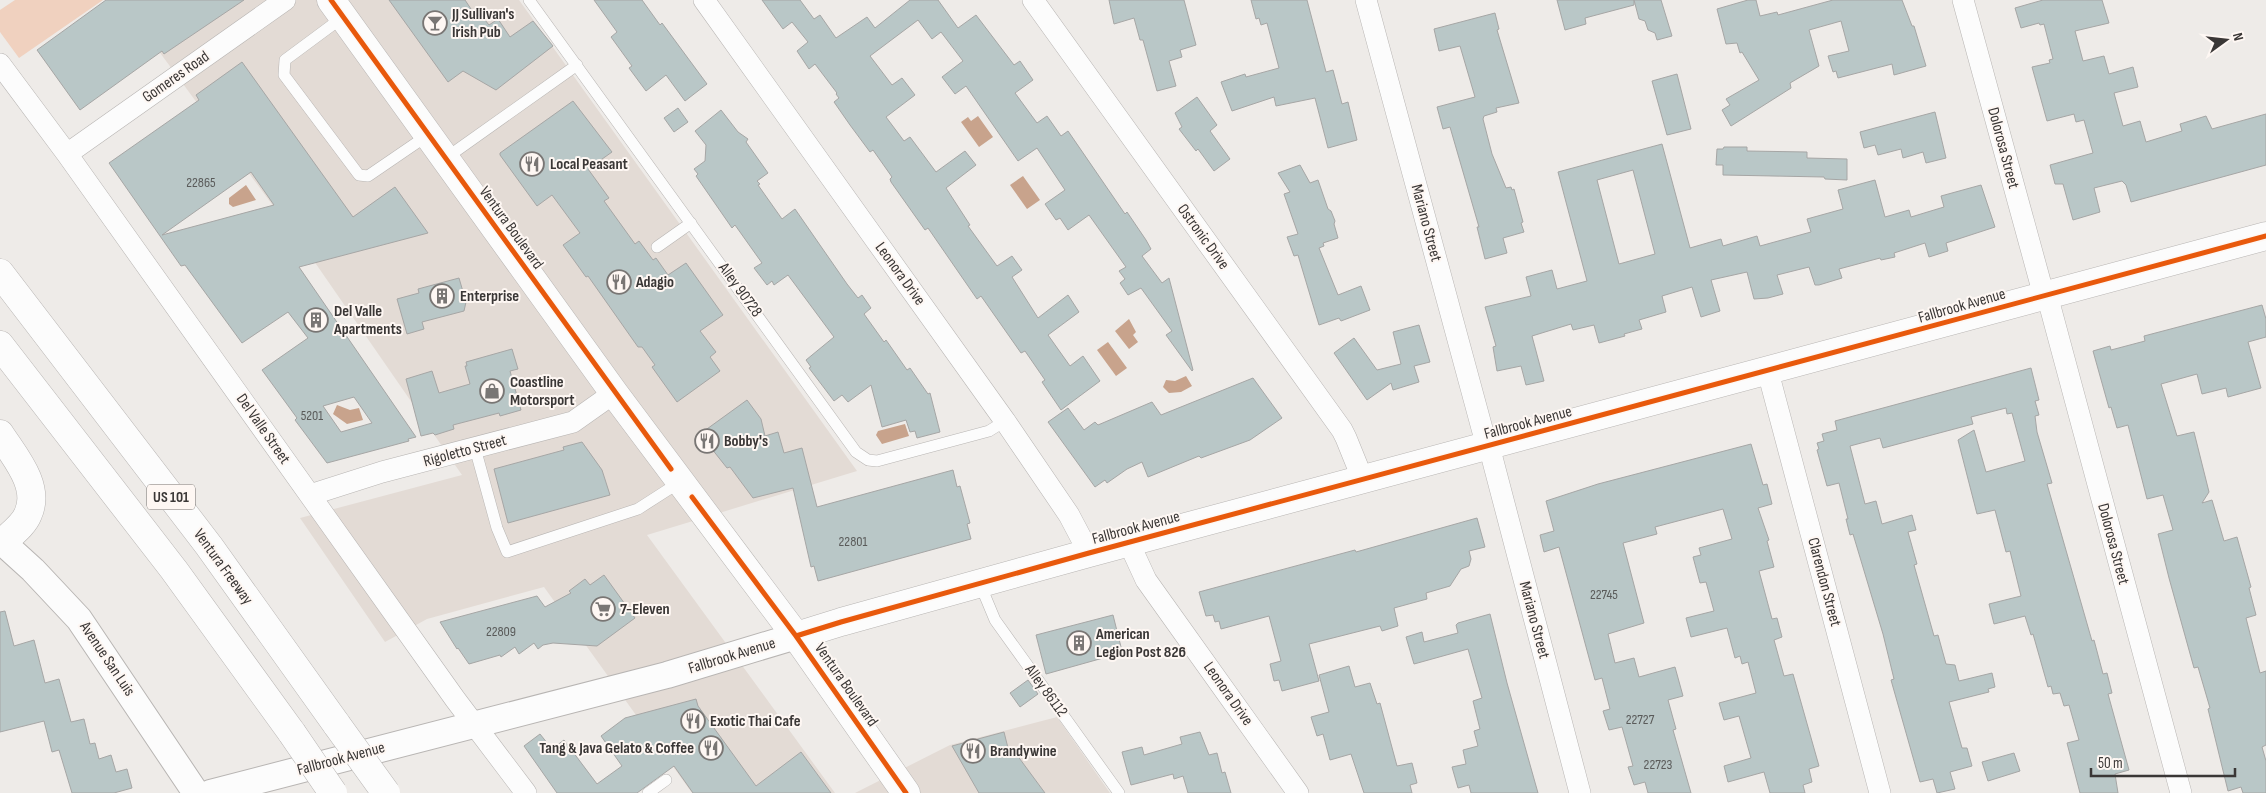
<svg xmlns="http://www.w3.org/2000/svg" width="2266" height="793" font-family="'Sofia Sans Condensed',sans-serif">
  <rect width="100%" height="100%" fill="#eeebe8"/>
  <path fill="#e3dbd5" d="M121 0H519L857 471 647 535 835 793H692L544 587 427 619 385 642 300 518 462 475 316 264Z
    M1057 717 1110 793H855L950 745Z"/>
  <path fill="#f0d1bf" d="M15 0H103L19 58 0 32V10Z"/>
  <path fill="#c8a38c" d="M978 116 993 137 979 147 961 122 968 117 971 121Z
    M1023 176 1040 200 1027 209 1010 185Z
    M246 185 256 200 233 207 229 204V198Z
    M1129 319 1136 332 1133 335 1138 342 1129 349 1115 331Z
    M1108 342 1127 368 1116 376 1097 350Z
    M1186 376 1192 386 1181 392 1169 393 1163 387 1166 380 1175 381Z
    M337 405 350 410 359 408 363 420 347 424 333 414Z
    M905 424 909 436 882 444 876 435 878 431Z"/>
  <path fill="#b9c7c7" stroke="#a6a6a5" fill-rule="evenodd" d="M106 0H244L164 54 162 51 80 110 37 50Z
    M389 0H465L477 18 481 15 489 25 498 19 510 37 533 21 553 46 496 90 463 71 448 82Z
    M594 0H642L660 25 662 23 707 84 685 101 666 75 646 91 629 68 632 66 611 37 617 32Z
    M762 0H800L814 19 820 15 836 38 867 17 875 28 910 0H938L958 28 976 15 1014 65 1020 61 1033 80 1015 93 1037 123 1047 116 1061 136 1068 131 1125 214 1127 212 1146 240 1151 249 1142 256 1162 283 1169 278 1193 370 1192 371 1166 335 1172 331 1141 288 1128 295 1120 283 1125 279 1119 271 1126 267 1089 215 1068 230 1060 218 1056 220 1045 204 1065 190 1037 148 1018 161 966 86 955 94 942 77 963 61 941 32 932 39 918 20 870 56 892 85 902 78 915 95 886 117 904 141 910 137 936 172 965 151 976 165 946 188 970 225 968 226 997 266 1012 256 1022 270 1012 277 1038 318 1068 295 1079 312 1048 335 1070 366 1083 356 1100 381 1061 410 1042 382 1045 380 1025 351 1021 353 981 296 977 299 928 228 925 230 891 182 890 179 892 177 873 150 870 152 850 125 834 102 839 98 836 94 837 93 815 64 809 69 797 51 808 42 792 22 783 29Z
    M1109 0H1184L1196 45 1180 50 1182 57 1169 61 1176 86 1157 91 1143 40H1140L1134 18 1114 24Z
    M1251 0H1307L1326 72 1333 70 1342 104 1348 102 1357 140 1328 148 1315 98 1276 106 1274 97 1232 111 1221 82 1245 74 1246 77 1279 68 1267 23 1261 25 1259 18 1256 19Z
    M1557 0H1661L1672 36 1657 40 1655 33 1648 30 1645 21 1639 19 1634 0V5L1585 18 1586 24 1565 30Z
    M1748 0H1756L1760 16 1777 12 1778 15 1833 0H1902L1912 26H1914L1926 66 1894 75 1892 64 1838 78 1836 71 1833 72 1828 56 1849 51 1841 21 1809 30 1819 66 1790 83 1791 88 1731 126 1722 110 1730 105 1726 99 1759 80 1742 52 1740 53 1737 43 1726 44 1717 9Z
    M2043 0H2102L2109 23 2075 31 2083 61 2104 56 2109 74 2133 67 2138 87 2114 93 2123 126 2140 121 2146 142 2182 131 2180 124 2206 116 2212 129 2266 114V165L2131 202 2126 185 2122 181 2094 188 2100 212 2073 220 2063 184H2055L2050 165 2093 153 2084 120 2076 122 2074 114 2047 121 2032 67 2050 63 2049 60 2053 59 2044 24 2040 25 2039 23 2021 28 2015 8Z
    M1495 13 1499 29 1497 30 1519 103 1496 108 1497 112 1484 116 1483 119 1492 154 1506 188 1511 187 1512 190 1514 189 1523 222 1521 223 1524 232 1503 238 1507 253 1485 259 1477 227H1479L1450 127 1443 129 1437 107 1475 97 1460 46 1439 51 1434 29Z
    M242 62 353 217 395 187 428 233 299 267 416 437 408 439 409 441 327 463 295 420 297 418 262 370 308 338 288 312 242 343 185 265 181 266 109 163 199 100 196 95ZM251 172 274 205 162 235ZM354 397 372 423 341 432 323 406Z
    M1677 74 1691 129 1667 135 1652 81Z
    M1197 97 1217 125 1210 131 1230 159 1214 171 1198 149 1196 151 1179 129 1182 127 1175 113Z
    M573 101 612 152 588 169 609 198 604 201 635 244 639 241 653 260 656 258 668 275 686 263 723 315 700 331 716 352 710 357 720 371 677 402 652 367 655 365 642 347H638L588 276 586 277 563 245 580 233 552 195 537 206 500 155V153Z
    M678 108 688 122 674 132 664 118Z
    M721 110 738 132 748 139 746 142 768 173 757 181 760 184 758 185 782 219 795 209 847 284 858 298 862 295 871 308 864 314 884 342 886 340 907 370 910 368 928 394 930 393 940 432 917 438 915 431 910 432 906 420 882 427 871 385 848 402 842 395 834 401 809 368 811 367 806 360 834 337 788 275 774 285 772 281 767 285 754 268 762 263 735 225 732 228 696 176 698 174 694 169 705 161 706 145 695 131Z
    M1935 112 1946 158 1926 163 1923 152 1903 158 1901 149 1878 155 1875 145 1864 148 1860 132Z
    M1662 144 1690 248 1721 239 1723 246 1757 236 1760 246 1811 232 1807 219 1843 209 1838 190 1875 180 1885 217 1909 210 1911 217 1944 207 1941 196 1981 185 1995 227 1946 243 1948 251 1929 257 1925 243 1894 253 1895 257 1881 260 1880 258 1839 269 1842 278 1819 285H1815L1809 267 1777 275 1783 294 1768 298 1754 299 1747 272 1711 280 1720 311 1701 317 1692 287 1662 296 1666 312 1639 320 1642 329 1624 334 1625 336 1599 343 1594 325 1573 330 1571 324 1532 336 1544 381 1526 385 1521 366 1497 371 1493 347 1496 346 1485 307 1531 296 1526 277 1552 270 1557 289 1587 281 1558 172ZM1633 170 1655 254 1619 264 1597 180Z
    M1724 147H1747V151L1807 152V158L1847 159V180L1825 179 1824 177 1723 175V165H1716L1717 149H1723Z
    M1300 165 1310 183 1318 180 1328 209 1331 211 1335 221 1334 224 1338 238 1323 243 1324 246 1319 248 1338 295 1361 286 1370 310 1341 321 1339 318 1319 325 1298 255 1294 256 1287 237 1298 234 1284 194 1290 192 1278 173Z
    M459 278 466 302 464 311 422 322 424 329 407 334 397 299 419 293 418 289Z
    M2262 305 2266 319V337L2248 342 2261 388 2228 397 2226 388 2202 394 2197 374 2161 384 2177 436 2194 432 2209 492 2202 503 2212 500 2224 541 2237 537 2251 587 2249 588 2256 615 2246 618 2260 673 2266 671V745L2262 747 2266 761V793H2243L2241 787 2228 791 2208 709 2210 708 2198 667 2194 668 2169 578 2158 534 2173 530 2163 495 2147 499 2128 425 2117 428 2111 407 2109 408 2093 351 2110 346 2111 350 2145 341 2144 336Z
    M1419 325 1430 362 1414 366 1419 382 1393 390 1391 383 1367 400 1334 353 1354 338 1377 370 1401 364 1393 332Z
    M512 349 518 369 510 371 521 410 500 416 499 413 453 425 454 429 435 435 433 433 421 436 406 379 432 371 439 393 470 384 465 366H467L466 362Z
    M2031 368 2039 400 2035 401 2039 415 2035 416 2037 432 2052 483 2047 484 2092 641 2094 640 2103 674 2107 673 2112 693 2108 694 2129 770 2115 774 2118 793H2080L2067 743 2079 740 2069 705 2064 706 2060 693 2053 694 2051 686 2048 687 2033 634 2031 635 2025 616 1994 624 1989 604 2021 596 2010 551 2006 552 1995 510 1977 514 1958 440 1974 430 1986 472 2025 461 2012 413 2007 414 2006 408 1971 417 1973 424 1883 448 1880 438 1850 446 1865 504 1876 501 1882 524 1912 515 1916 530 1908 532 1917 564 1914 565 1934 636 1938 635 1946 664 1955 665 1959 681 1992 673 1995 687 1988 689 1989 692 1949 702 1962 748H1967L1972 766 1950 772 1955 789 1937 793 1933 779 1920 782 1891 680 1894 679 1883 634 1853 534 1850 535 1846 519H1848L1839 483 1827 486 1817 450 1819 449 1817 443 1824 441 1822 434 1837 430 1835 421Z
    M1253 378 1282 418 1250 440 1201 458 1199 456 1148 477 1142 462 1127 469 1107 483 1105 480 1095 487 1048 422 1068 408 1084 430 1095 422 1098 425 1152 402 1161 415Z
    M747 400 761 419 765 436 778 432 784 453 802 448 817 507 953 470 957 487 960 486 970 523 967 524 971 539 818 581 814 566 811 567 793 488 753 498 730 467 727 468 700 434Z
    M582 442 602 470 610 495 508 523 494 469 564 450 563 447Z
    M1751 444 1763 485 1767 484 1772 504 1758 508 1769 540 1767 541 1774 567 1759 571 1772 619 1777 618 1782 637 1774 640 1784 676 1793 674 1819 766 1809 769 1812 782 1803 785 1805 793H1770L1764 772 1728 782 1724 766 1751 758 1739 716 1724 720 1719 703 1756 693 1748 662 1742 664 1740 656 1735 658 1727 628 1691 637 1686 618 1714 611 1706 582 1700 583 1693 557 1701 555 1699 548 1732 539 1723 509 1655 527 1657 534 1623 543 1644 623 1608 634 1615 663 1634 658 1639 677 1675 667 1683 696 1668 700 1676 729 1673 730 1691 793H1648L1645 782 1634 785 1628 767 1633 766 1622 727 1609 730 1603 711 1610 709 1602 678 1595 680 1559 547 1544 552 1540 535 1554 531 1546 501 1598 484Z
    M1477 518 1485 547 1469 551 1471 559 1469 566 1461 569 1450 586 1426 593 1427 599 1394 608 1398 626 1382 631 1380 626 1309 644 1319 681 1282 691 1279 680 1274 681 1270 664 1281 661 1269 616 1221 629 1219 621 1215 622 1213 615 1206 616 1199 592 1355 550 1356 552Z
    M604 575 635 618 597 646 553 643 543 645 538 649 534 643 519 654 515 647 501 657 500 655 469 664 458 648 457 649 440 622 537 596 545 607 571 593 569 591 585 579 590 585Z
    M5 611 14 646 34 640 45 683 59 679 71 722 84 719 90 744 95 743 99 759 111 755 116 772 127 769 132 788 114 793H72L59 750 52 752 44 721 0 732V612Z
    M1490 614 1507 683 1538 793H1471L1469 785 1458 788 1452 767 1466 764 1463 750 1478 746 1474 731 1480 729 1473 701 1482 698 1468 649 1414 664 1406 637 1422 632 1424 642 1458 633 1456 625 1458 623Z
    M1113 615 1122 651 1121 653 1046 674 1036 635Z
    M1349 666 1355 687 1370 683 1377 704 1380 703 1397 766 1412 763 1417 783 1410 785 1412 793H1364L1351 754 1330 760 1323 734 1317 736 1311 717 1329 712 1319 675Z
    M1028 680 1038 694 1020 707 1010 693Z
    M696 699 698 706 756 786 801 752 831 793H693L674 766 637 793H557L524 746 540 734 552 749 564 740 597 784 622 766 601 736 625 718Z
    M1004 732 1009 752 1014 751 1045 793H979L952 746Z
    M1200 732 1209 755 1217 753 1222 773 1225 772 1231 793H1188L1183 776 1174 779 1173 774 1131 785 1122 752 1142 747 1144 755 1182 744 1180 737Z
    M2014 753 2020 771 1988 781 1982 762Z"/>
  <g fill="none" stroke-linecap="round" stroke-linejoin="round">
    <g stroke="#b8b5b3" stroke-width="12">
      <path id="service" d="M529 0 856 452 868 460 877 461 989 431 1005 421
        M343 17 285 60 284 75 359 175 368 176 428 135
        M446 158 577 65
        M657 247 691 223
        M475 448 497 528 507 552 638 509 680 482
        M980 584 995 620 1119 793
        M648 793 666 780"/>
    </g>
    <g stroke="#b8b5b3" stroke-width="22">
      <path id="minor" d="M704 0 1005 421 1069 515 1089 553
        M1033 0 1342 430 1346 438 1363 480
        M1366 0 1487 447
        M1963 0 2044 296
        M0 64 67 154 455 699 526 793
        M67 154 285 0
        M2047 295 2181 793
        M1768 372 1880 793
        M1489 446 1580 793
        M310 495 382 472 573 422 614 393
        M1129 543 1146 580 1298 793"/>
    </g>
    <g stroke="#b8b5b3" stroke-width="28">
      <path id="tertiary" d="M0 540 33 570 79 619 196 793
        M210 793 667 675 796 636"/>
    </g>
    <g stroke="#b8b5b3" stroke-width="29">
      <path id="secondary" d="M331 0 614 393 796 636 906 793
        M796 636 841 622 1089 553 2266 236"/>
    </g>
    <g stroke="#b8b5b3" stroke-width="29">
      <path id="motorway" d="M0 273 209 546 337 725
        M0 345 174 570 292 733
        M0 434C14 456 41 486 28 514 24 525 10 535 2 543"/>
    </g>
    <use href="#service" stroke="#fcfcfc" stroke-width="11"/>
    <use href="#minor" stroke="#fcfcfc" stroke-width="21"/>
    <use href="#tertiary" stroke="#fcfcfc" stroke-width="26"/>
    <use href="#secondary" stroke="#fcfcfc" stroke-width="28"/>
    <use href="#motorway" stroke="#fcfcfc" stroke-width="28"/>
    <g stroke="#b8b5b3" stroke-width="29" stroke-linecap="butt">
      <path id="motorway-bridge" d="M337 725 386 793
        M292 733 333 793"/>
    </g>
    <use href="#motorway-bridge" stroke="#fcfcfc" stroke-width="28"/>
    <g stroke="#fef7f3" stroke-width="8">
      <path id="cycleway" d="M331 0 671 469
        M692 497 796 636 906 793
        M796 636 841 622 1089 553 2266 236"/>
    </g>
    <use href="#cycleway" stroke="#e8590c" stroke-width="5"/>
  </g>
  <defs>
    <g id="bar-ring" transform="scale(1.25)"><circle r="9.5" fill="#fef7f3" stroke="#797674" stroke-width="1.5"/><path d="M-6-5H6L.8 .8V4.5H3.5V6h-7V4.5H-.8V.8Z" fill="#797674"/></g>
    <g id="restaurant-ring" transform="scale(1.25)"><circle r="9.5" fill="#fef7f3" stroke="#797674" stroke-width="1.5"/><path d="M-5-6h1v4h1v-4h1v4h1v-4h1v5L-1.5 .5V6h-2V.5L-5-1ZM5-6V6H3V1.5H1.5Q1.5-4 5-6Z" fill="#797674"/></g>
    <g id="building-ring" transform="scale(1.25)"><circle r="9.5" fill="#fef7f3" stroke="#797674" stroke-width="1.5"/><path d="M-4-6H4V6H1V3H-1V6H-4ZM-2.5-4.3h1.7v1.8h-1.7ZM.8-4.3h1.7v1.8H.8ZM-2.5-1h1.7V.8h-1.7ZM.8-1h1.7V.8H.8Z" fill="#797674"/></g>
    <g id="shop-ring" transform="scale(1.25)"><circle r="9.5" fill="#fef7f3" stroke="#797674" stroke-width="1.5"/><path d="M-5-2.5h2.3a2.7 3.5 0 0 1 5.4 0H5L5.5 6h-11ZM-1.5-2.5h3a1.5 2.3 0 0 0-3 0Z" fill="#797674"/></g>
    <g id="supermarket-ring" transform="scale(1.25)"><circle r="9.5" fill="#fef7f3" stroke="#797674" stroke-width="1.5"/><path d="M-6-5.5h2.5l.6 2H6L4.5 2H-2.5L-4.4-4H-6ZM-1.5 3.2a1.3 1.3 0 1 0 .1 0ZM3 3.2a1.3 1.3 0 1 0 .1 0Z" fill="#797674"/></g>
  </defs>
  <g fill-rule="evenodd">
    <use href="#bar-ring" x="435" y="23"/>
    <use href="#restaurant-ring" x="532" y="164"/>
    <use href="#restaurant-ring" x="619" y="282"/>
    <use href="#building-ring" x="442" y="296"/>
    <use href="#building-ring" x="316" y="320"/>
    <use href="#shop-ring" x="492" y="391"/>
    <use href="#restaurant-ring" x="707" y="441"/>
    <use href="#supermarket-ring" x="603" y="609"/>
    <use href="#building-ring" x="1079" y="643"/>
    <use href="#restaurant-ring" x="693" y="721"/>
    <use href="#restaurant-ring" x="711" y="748"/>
    <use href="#restaurant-ring" x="973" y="751"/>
  </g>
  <g text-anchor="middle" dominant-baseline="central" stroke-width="4" stroke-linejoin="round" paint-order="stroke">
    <g font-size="14" fill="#5a5b5a">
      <text x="201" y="182">22865</text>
      <text x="312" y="415">5201</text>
      <text x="853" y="541">22801</text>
      <text x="1604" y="594">22745</text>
      <text x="501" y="631">22809</text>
      <text x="1640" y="719">22727</text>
      <text x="1658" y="764">22723</text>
    </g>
    <rect fill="#fef7f3" stroke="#75716f" stroke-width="1" x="147" y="484.5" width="48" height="25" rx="4"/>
    <g font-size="15" font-weight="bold" fill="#3a3736">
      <text x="171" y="497">US 101</text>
    </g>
    <g font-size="16" font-weight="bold" fill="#3a3736" stroke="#fef7f3" text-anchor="start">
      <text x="452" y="14">JJ Sullivan's<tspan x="452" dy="18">Irish Pub</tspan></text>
      <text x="550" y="164">Local Peasant</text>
      <text x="636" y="282">Adagio</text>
      <text x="460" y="296">Enterprise</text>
      <text x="334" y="311">Del Valle<tspan x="334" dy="18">Apartments</tspan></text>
      <text x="510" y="382">Coastline<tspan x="510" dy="18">Motorsport</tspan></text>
      <text x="724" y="441">Bobby's</text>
      <text x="620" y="609">7-Eleven</text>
      <text x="1096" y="634">American<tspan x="1096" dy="18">Legion Post 826</tspan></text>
      <text x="710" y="721">Exotic Thai Cafe</text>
      <text x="694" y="748" text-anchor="end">Tang &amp; Java Gelato &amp; Coffee</text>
      <text x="990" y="751">Brandywine</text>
    </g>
    <g font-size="16" fill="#3a3736" stroke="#fef7f3">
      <text transform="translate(176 77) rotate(-35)">Gomeres Road</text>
      <text transform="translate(2003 148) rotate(75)">Dolorosa Street</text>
      <text transform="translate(1426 223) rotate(75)">Mariano Street</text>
      <text transform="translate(511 228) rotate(54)">Ventura Boulevard</text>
      <text transform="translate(1203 237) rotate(54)">Ostronic Drive</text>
      <text transform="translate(900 274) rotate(54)">Leonora Drive</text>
      <text transform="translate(740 290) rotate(54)">Alley 90728</text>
      <text transform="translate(1962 306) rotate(-16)">Fallbrook Avenue</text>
      <text transform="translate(1528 423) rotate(-15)">Fallbrook Avenue</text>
      <text transform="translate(263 429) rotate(55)">Del Valle Street</text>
      <text transform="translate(465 451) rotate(-15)">Rigoletto Street</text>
      <text transform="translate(1136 528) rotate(-15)">Fallbrook Avenue</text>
      <text transform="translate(2113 544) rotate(75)">Dolorosa Street</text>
      <text transform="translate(223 567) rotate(54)">Ventura Freeway</text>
      <text transform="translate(1824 582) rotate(75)">Clarendon Street</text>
      <text transform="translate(1534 620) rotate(75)">Mariano Street</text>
      <text transform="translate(732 656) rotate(-17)">Fallbrook Avenue</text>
      <text transform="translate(107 659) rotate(56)">Avenue San Luis</text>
      <text transform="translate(846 685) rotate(55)">Ventura Boulevard</text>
      <text transform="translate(1046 691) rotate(54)">Alley 86112</text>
      <text transform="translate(1228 694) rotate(55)">Leonora Drive</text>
      <text transform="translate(341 759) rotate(-15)">Fallbrook Avenue</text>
    </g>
  </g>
  <g transform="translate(2226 40) rotate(75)" stroke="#fef7f3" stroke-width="4" paint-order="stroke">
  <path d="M0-4L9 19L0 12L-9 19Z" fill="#3a3736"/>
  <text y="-8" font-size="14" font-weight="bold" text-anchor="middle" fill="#3a3736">N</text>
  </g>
  <path d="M2091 768v8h144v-8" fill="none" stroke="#3a3736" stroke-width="2.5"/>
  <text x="2098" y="768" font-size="15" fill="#3a3736" stroke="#fef7f3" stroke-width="4" paint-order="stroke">50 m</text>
</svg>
